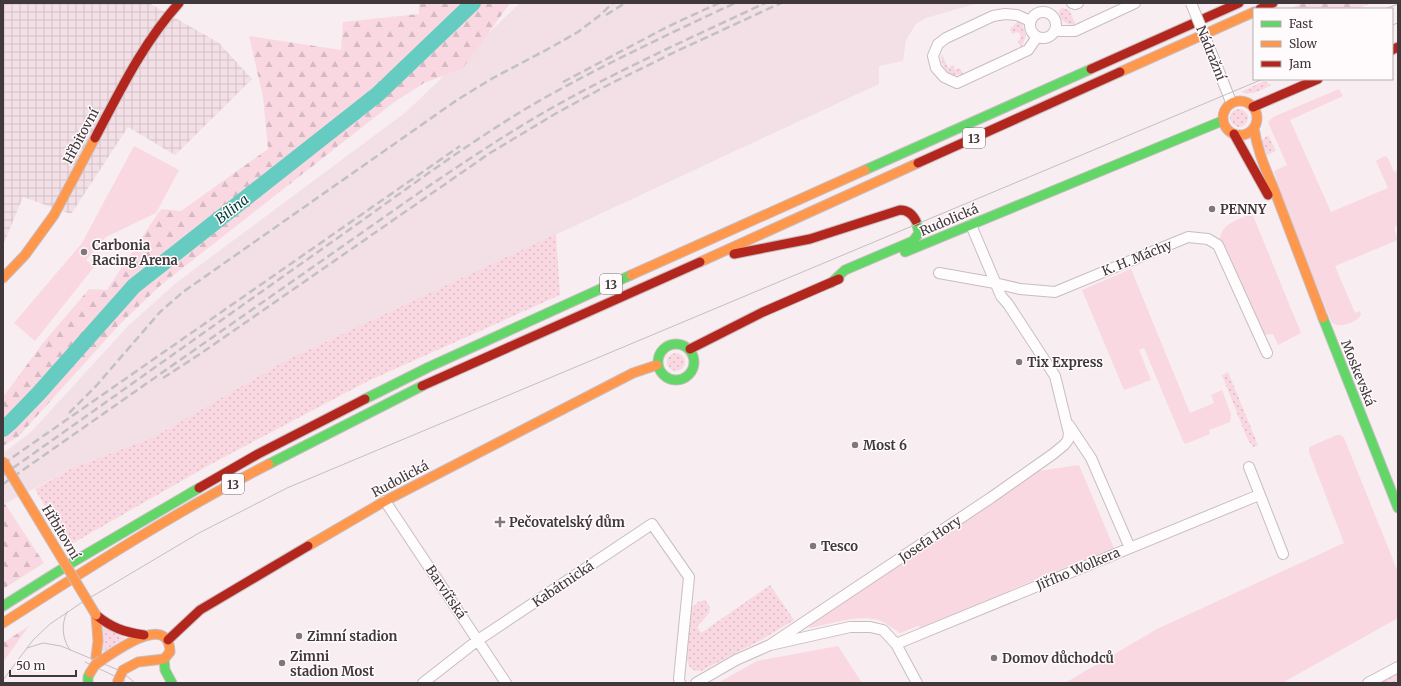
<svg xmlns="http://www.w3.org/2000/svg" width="1401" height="686" font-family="Merriweather,serif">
  <defs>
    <pattern id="industrial-grid" width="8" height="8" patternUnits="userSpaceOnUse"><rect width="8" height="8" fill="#f3e0e6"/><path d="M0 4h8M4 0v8" fill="none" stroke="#d1c1c6"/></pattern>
    <pattern id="grass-dots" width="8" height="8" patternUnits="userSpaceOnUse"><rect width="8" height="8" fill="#f9d8e2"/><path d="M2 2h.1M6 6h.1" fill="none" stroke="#d6bac3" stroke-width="1.8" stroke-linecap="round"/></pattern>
    <pattern id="forest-firs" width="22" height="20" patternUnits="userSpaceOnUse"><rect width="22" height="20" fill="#f9d8e2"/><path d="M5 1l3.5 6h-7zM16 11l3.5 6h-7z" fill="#d6bac3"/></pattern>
  </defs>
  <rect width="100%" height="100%" fill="#f8edf0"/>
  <path fill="#f3e0e6" d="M520 3H978L926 18 916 24 906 40 903 61 879 66V84L287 360 154 437 67 471 3 505V453L30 433 128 326 176 283 406 112Z"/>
  <path fill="url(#industrial-grid)" d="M3 3H149L219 43 252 79 175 155 128 127 71 214 23 197 3 245Z"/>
  <path fill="url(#grass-dots)" d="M1063 8 1069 10 1076 25C1066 25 1059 20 1059 10Z
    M1018 21 1022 23 1026 36 1021 48 1018 42 1021 37 1020 34 1018 32 1012 34 1010 29Z
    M942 54 948 68 953 65 955 70 960 68 963 74C949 78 943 70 941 57Z
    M1264 81 1271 85C1261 90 1252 96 1241 92Z
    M1230 118a9 9 0 1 1 18 0a9 9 0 1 1-18 0Z
    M1268 135 1276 151 1267 155 1261 141Z
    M556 234 560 295 368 381 211 464 68 546 35 489 71 469 154 437 287 360Z
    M667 362a9 9 0 1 1 18 0a9 9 0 1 1-18 0Z
    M1228 372 1258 445 1253 447 1247 438 1222 375Z
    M770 585 794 620 761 640 701 671 693 670 689 666 686 656 690 610 698 602 705 600 710 607 709 613 697 627 701 633Z
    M103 627 125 638 103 652Z
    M1398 669V683H1371Z"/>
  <path fill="url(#forest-firs)" d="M419 3H510L463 68 424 83 393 103 161 285 119 325 19 436 3 446V397L43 343 89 289 107 290 130 255 161 209 181 211 268 149 263 97 249 36 341 50 343 22 419 14Z
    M1302 3H1371L1357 9H1290Z
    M5 504 44 563 3 589V505Z
    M29 626 3 662V643Z"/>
  <path fill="#f9d8e2" d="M1339 89 1343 96 1290 120 1331 212 1388 188 1376 161 1385 156 1388 158 1394 172 1398 170V225L1394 228 1398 240 1335 266 1355 313 1360 311 1361 315C1356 323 1340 328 1332 323L1286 211 1274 171 1287 165 1268 122 1273 117Z
    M134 146 179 170 156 213 106 237 86 260 94 267 35 341 14 323 82 243Z
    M1247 201 1301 333 1278 345 1273 334 1263 335 1242 285 1220 238C1223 224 1235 221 1246 216L1242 204Z
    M1131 269 1190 413 1214 403 1211 395 1222 390 1231 414 1230 422 1209 430 1210 434 1185 444 1183 441 1144 348 1139 350 1151 380 1124 390 1082 290Z
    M1337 435H1341L1344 438 1398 572V618L1282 683H1065L1157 629 1344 543 1309 452V448L1311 446Z
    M1079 465 1114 548 1010 590 1009 593 922 628 918 626 900 633C893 629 887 623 878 620 860 614 828 624 810 628L809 625 1038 471Z
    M838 646 862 683H718L757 661Z"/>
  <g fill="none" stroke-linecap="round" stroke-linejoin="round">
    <path stroke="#66cbc0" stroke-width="16" d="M3 429 11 422 39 393 134 286 378 94 473 3"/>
    <g stroke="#c7bec1" stroke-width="12">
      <path id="street" d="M1072 3 1075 4 1078 3
        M1030 25a13 13 0 1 1 26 0a13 13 0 1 1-26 0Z
        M1030 21 1017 15 1005 14 993 16 946 38 938 44 933 56 936 68 944 77 957 83 1028 50 1037 37
        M1055 30 1061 31H1075L1135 3
        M1218 69 1231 102
        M939 273 995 283 1020 289 1055 292 1188 237 1208 239 1218 245 1267 353
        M1069 425 1091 458 1130 548
        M1249 467 1283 554
        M385 501 506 683
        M896 644 1259 495
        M770 645 992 497 1053 454 1064 445 1068 440 1069 433 1055 376 1008 304 1001 296 971 225
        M423 683 478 640 652 524 689 577 679 679 680 683
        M696 683 736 660 770 645 850 627H870L883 630 896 644 917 683
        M1368 683 1398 667"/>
    </g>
    <g stroke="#c7bec1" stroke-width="11">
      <path id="fast" d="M865 170 1091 69
        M905 252 1222 121
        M831 283 845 270 913 241 919 233 916 221
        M1323 318 1398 508
        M658 362a18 18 0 1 1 36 0a18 18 0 1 1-36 0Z
        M365 399 429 367 631 275
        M269 464 422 386
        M3 606 73 562 199 488
        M164 659 165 670 172 683
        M88 683V677L90 673"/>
    </g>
    <g stroke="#c7bec1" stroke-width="11">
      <path id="slow" d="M1120 72 1254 12
        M1223 118a17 17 0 1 1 34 0a17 17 0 1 1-34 0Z
        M1254 128C1258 156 1269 175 1278 200 1293 240 1308 279 1323 318
        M700 262 918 163
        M631 275 865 170
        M3 278 25 255 54 215 95 138
        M308 546 385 501 633 373 657 365
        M96 615 98 641 96 657
        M3 623C90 567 177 511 269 464
        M102 660C116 651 169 612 170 652L164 659 138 662 123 670"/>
    </g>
    <g stroke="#c7bec1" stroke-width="11">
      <path id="jam" d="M1260 9 1273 3
        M1392 50 1398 47
        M1091 69 1239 3
        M1253 107 1318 79
        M1234 134 1268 195
        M95 138C120 91 143 43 179 3
        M918 163 1120 72
        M734 254 810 239 900 210C908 210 913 215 916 221
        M690 349 763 312 839 279
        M422 386 700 262
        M199 488 258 454 365 399
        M96 615C112 628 124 632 144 635
        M168 640 200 610 308 546"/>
    </g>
    <use href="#street" stroke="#fefcfd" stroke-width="10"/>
    <use href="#fast" stroke="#63d668" stroke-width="9"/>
    <use href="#slow" stroke="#ff974d" stroke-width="9"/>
    <use href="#jam" stroke="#b3261e" stroke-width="9"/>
    <path stroke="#c2c0c0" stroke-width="1" d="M1385 9 1398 4
      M1392 25 1398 23
      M67 612C61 625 62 638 70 650
      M27 648 43 643 61 646 116 669 127 676 135 683
      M85 662 125 681
      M3 680 33 640 50 624 81 603 199 533 287 488 1263 79"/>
    <path stroke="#c2c0c0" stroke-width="2.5" stroke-dasharray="8 4" stroke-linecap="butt" d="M606 15 625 3
      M563 82 667 27 719 3
      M163 378 200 354 490 153 555 114 608 85 677 51 781 3
      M69 413 96 386 160 312 183 292 457 100 493 78 548 49 578 32 599 16 613 3
      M3 464 460 146
      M3 475C115 396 227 316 339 237 407 189 474 138 546 97 607 63 671 33 735 3
      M3 484 420 192C463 163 506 134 550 109 620 69 693 37 765 3"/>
    <g stroke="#c7bec1" stroke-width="12" stroke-linecap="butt">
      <path id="street-bridge" d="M1191 3 1218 69"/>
    </g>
    <g stroke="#c7bec1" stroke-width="11" stroke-linecap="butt">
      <path id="slow-bridge" d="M3 461 96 615
        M90 673 95 665 102 660
        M117 683 123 670"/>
    </g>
    <use href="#street-bridge" stroke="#fefcfd" stroke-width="10"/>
    <use href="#slow-bridge" stroke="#ff974d" stroke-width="9"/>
  </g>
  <g fill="#80777a" stroke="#fffbfc" stroke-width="1.5">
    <circle cx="1212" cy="209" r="4"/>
    <circle cx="84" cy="252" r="4"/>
    <circle cx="1019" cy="362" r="4"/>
    <circle cx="855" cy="445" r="4"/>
    <path d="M498 516h4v4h4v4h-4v4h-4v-4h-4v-4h4z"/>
    <circle cx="813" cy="546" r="4"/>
    <circle cx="299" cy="636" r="4"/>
    <circle cx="994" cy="658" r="4"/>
    <circle cx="282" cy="663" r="4"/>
  </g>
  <g text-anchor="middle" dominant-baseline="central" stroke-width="3" stroke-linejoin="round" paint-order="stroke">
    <g fill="#fffbfc" stroke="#797275" stroke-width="1">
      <rect x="963" y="128" width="22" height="20" rx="3"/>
      <rect x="600" y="274" width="22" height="20" rx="3"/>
      <rect x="222" y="474" width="22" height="20" rx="3"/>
    </g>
    <g font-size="12" font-weight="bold" fill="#40383b">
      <text x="974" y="138">13</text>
      <text x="611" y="284">13</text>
      <text x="233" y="484">13</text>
    </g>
    <g font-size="13" fill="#40383b" stroke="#fffbfc">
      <text transform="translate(1211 53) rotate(68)">Nádražní</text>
      <text transform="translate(81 136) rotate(-62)">Hřbitovní</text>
      <text transform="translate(949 220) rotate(-23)">Rudolická</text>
      <text transform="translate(1137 258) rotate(-22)">K. H. Máchy</text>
      <text transform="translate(1358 373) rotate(68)">Moskevská</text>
      <text transform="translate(400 479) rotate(-28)">Rudolická</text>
      <text transform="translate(61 532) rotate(59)">Hřbitovní</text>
      <text transform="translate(930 539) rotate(-34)">Josefa Hory</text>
      <text transform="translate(1078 569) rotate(-23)">Jiřího Wolkera</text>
      <text transform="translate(563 584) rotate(-34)">Kabátnická</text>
      <text transform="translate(446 592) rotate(56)">Barvířská</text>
    </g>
    <g font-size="13" font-weight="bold" fill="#40383b" stroke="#fffbfc" text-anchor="start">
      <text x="1220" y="209">PENNY</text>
      <text x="92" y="245">Carbonia<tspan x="92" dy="15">Racing Arena</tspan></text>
      <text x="1027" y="362">Tix Express</text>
      <text x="863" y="445">Most 6</text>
      <text x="509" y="522">Pečovatelský dům</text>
      <text x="821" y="546">Tesco</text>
      <text x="307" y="636">Zimní stadion</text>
      <text x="290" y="656">Zimni<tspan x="290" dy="15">stadion Most</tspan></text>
      <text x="1002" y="658">Domov důchodců</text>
    </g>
    <g font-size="14" font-style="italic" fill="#04433d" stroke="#fffbfc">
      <text transform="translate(232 209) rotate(-38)">Bílina</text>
    </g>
  </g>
  <rect width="1401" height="686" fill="none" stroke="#40383b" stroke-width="8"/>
  <rect x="1253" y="8" width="140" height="72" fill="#fffbfc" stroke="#b3adaf"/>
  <rect x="1261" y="21" width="20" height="6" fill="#63d668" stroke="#b3adaf"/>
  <text x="1289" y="28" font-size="12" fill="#40383b">Fast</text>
  <rect x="1261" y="41" width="20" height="6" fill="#ff974d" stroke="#b3adaf"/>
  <text x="1289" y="48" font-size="12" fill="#40383b">Slow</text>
  <rect x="1261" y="61" width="20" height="6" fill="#b3261e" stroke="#b3adaf"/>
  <text x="1289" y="68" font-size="12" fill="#40383b">Jam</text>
  <path d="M10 670v6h66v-6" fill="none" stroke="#40383b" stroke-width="2"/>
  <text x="16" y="670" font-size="12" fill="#40383b" stroke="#fffbfc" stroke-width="3" paint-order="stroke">50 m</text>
</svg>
